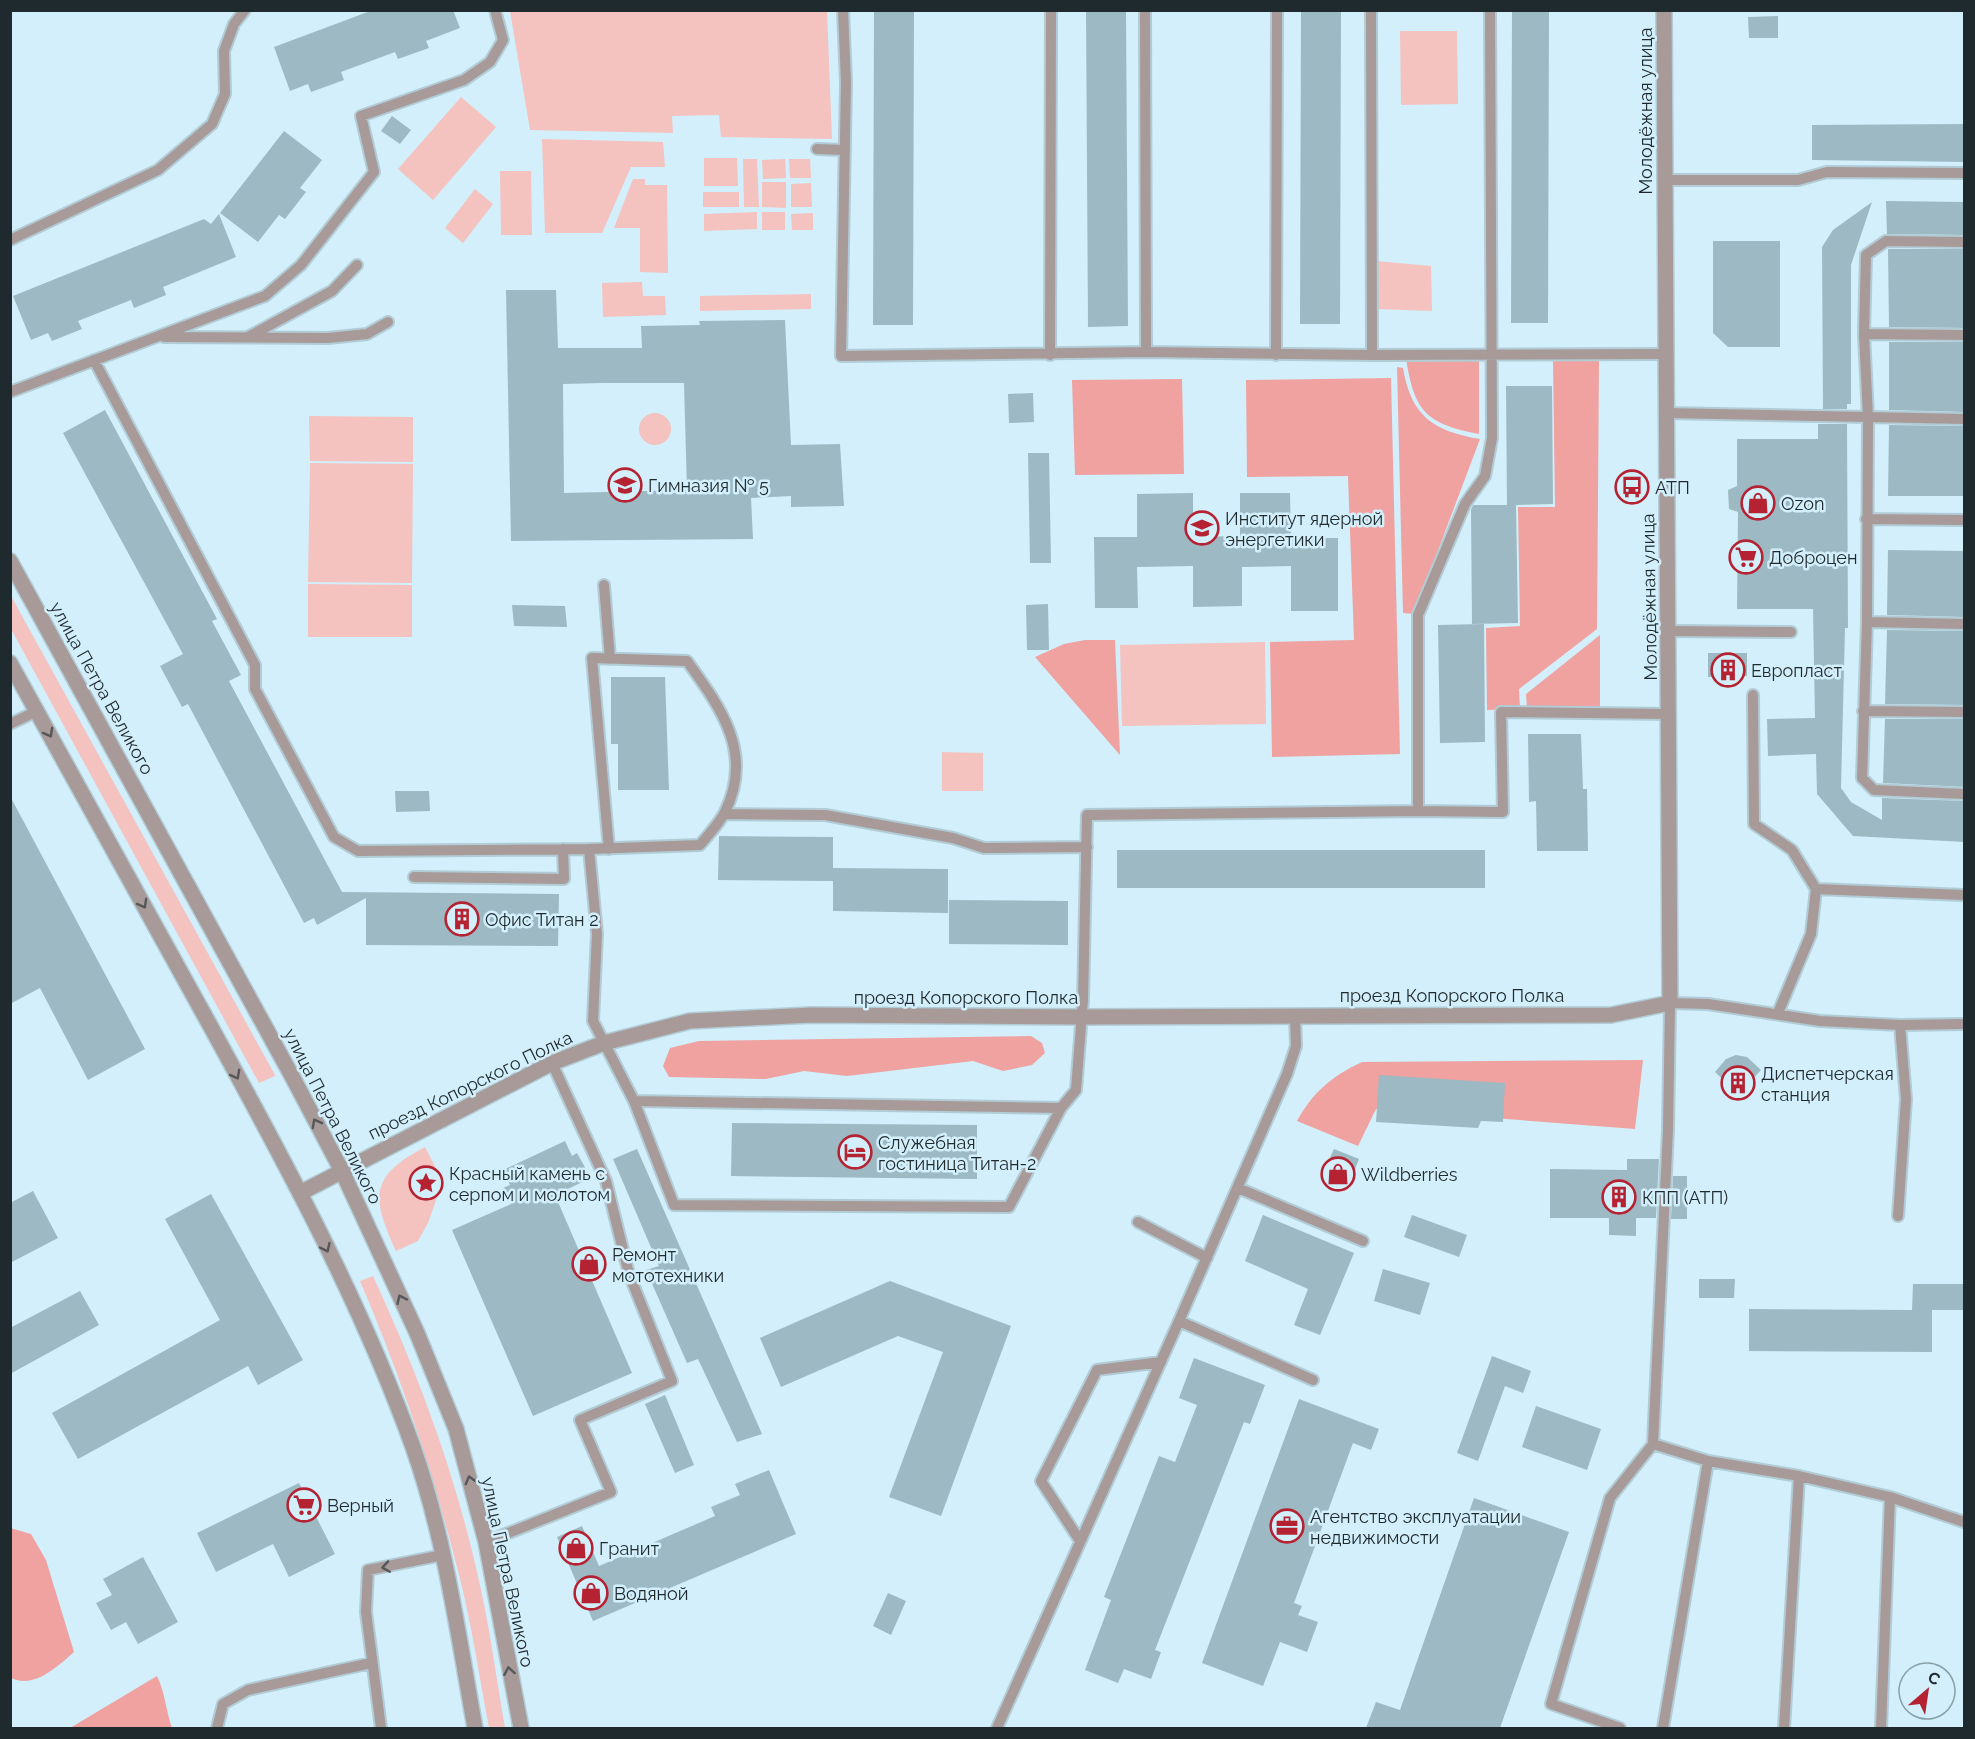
<svg xmlns="http://www.w3.org/2000/svg" width="1975" height="1739" font-family="Raleway,sans-serif">
  <rect width="100%" height="100%" fill="#d2effb"/>
  <path fill="#f4c2bf" d="M510 11H827L832 139 721 137 719 115 672 116 673 133 530 130Z
    M1400 31H1457L1458 104 1401 105Z
    M461 97 496 127 433 200 398 169Z
    M542 139 663 142 665 167H631L602 233H545Z
    M704 158H737L738 186H704Z
    M743 159H757L759 207H744Z
    M785 159 786 178 763 179 762 160Z
    M789 159H810L811 178H790Z
    M500 171H531L532 235H501Z
    M633 179H645V185H667L668 273 640 272V228H614Z
    M762 182H786V208L762 207Z
    M811 183 812 207H791V184Z
    M475 189 493 204 463 243 445 228Z
    M703 192H739V207H703Z
    M757 212V229L704 231V214Z
    M762 212H785V230H762Z
    M813 213V230H792L791 214Z
    M1376 261 1431 266 1432 311 1376 309Z
    M642 282 643 296H665L666 315 603 317 602 283Z
    M811 294V309L700 311V296Z
    M639 429a16 16 0 1 1 32 0a16 16 0 1 1-32 0Z
    M309 416 413 417V462L310 461Z
    M310 463 413 464 412 583 308 582Z
    M308 584 412 585V637H308Z
    M11 596 275 1075V1076L259 1083 11 629Z
    M1265 642 1266 724 1122 726 1120 645Z
    M942 752 983 753V791H942Z
    M425 1147 442 1180 440 1189 428 1223 418 1241 396 1251C372 1198 368 1177 425 1147Z
    M373 1276C417 1371 454 1470 477 1572 489 1623 496 1676 505 1728H489C479 1675 471 1620 457 1567 432 1469 400 1374 360 1281Z"/>
  <path fill="#efa29f" d="M1406 358H1479V434C1426 424 1414 411 1406 358Z
    M1553 360H1599L1597 629 1519 689 1520 709 1487 710 1486 628 1520 626 1518 507H1555Z
    M1397 367 1403 368C1411 415 1432 431 1480 439L1414 614 1403 613Z
    M1391 378 1400 754 1272 757 1270 642 1354 640 1348 476 1247 477 1246 380Z
    M1182 379 1184 474 1075 475 1072 380Z
    M1600 635V710H1527L1526 694Z
    M1085 640H1115L1120 755 1035 657 1064 644Z
    M1031 1036 1042 1043 1045 1053 1032 1065 1003 1071 973 1061 847 1076 804 1071 766 1079 669 1077 663 1066 670 1048 699 1041Z
    M1643 1060 1635 1129 1376 1109 1358 1146 1297 1121C1313 1092 1332 1076 1362 1062Z
    M10 1528 31 1534 46 1560 74 1652C57 1667 34 1689 11 1678Z
    M157 1676C165 1692 166 1711 172 1728H70Z"/>
  <path fill="#9db9c4" fill-rule="evenodd" d="M373 10H453L460 28 426 41 429 48 398 59 395 52 341 72 344 80 311 92 308 84 290 91 274 47Z
    M874 10H914L913 325H873Z
    M1086 10H1126L1128 326 1088 327Z
    M1301 10H1341L1340 324H1300Z
    M1512 10H1549L1548 323H1511Z
    M1778 16V38H1749L1748 17Z
    M392 116 411 130 400 144 381 131Z
    M1965 124V162L1812 160V125Z
    M284 131 322 160 300 188 306 192 285 219 279 215 258 242 220 213Z
    M1886 201 1965 202V235L1887 234Z
    M1872 202 1851 265V404H1847V409H1823L1822 247 1833 230Z
    M219 214 236 257 163 287 166 295 134 308 131 300 78 321 82 329 52 341 48 333 31 340 13 296 204 219 211 224Z
    M1713 241H1780V347H1728L1713 333Z
    M1888 249H1965V328L1889 327Z
    M506 290H556L558 348H642L641 326 700 325 699 321 785 320 791 445 840 444 844 506 791 507V496L751 498 753 539 511 541ZM603 383H684L687 490 564 493 563 384Z
    M1889 342H1965V412L1889 410Z
    M1506 386H1552L1553 504 1516 505 1518 623 1472 624 1471 510 1473 505H1507Z
    M1033 393 1034 422 1009 423 1008 394Z
    M105 410 217 619 212 621 241 675 229 681 342 892 559 894 558 946 366 945V898L317 925 314 918 304 923 188 704 182 707 160 666 183 654 63 433Z
    M1818 424H1847L1848 628H1845L1841 788 1851 802 1882 820V798L1965 801V842L1853 836 1817 794 1816 754 1768 756 1767 719 1815 718 1813 609H1737L1738 512 1729 509 1728 490 1737 486V439H1818Z
    M1889 425 1965 426V496H1888Z
    M1028 453H1049L1051 563H1030Z
    M1193 493V537L1240 536V493H1290L1291 538H1338V611H1291V566L1242 567V606L1193 607V566L1137 567 1138 608H1095L1094 537H1137V494Z
    M1888 550 1965 551V617L1887 615Z
    M1048 604 1049 650H1027L1026 605Z
    M512 605 565 606 567 627 514 626Z
    M1484 624 1485 742 1440 743 1438 625Z
    M1887 630 1965 631V705L1885 704Z
    M1708 653H1747V676L1708 677Z
    M611 677H665L669 790H618V744H611Z
    M1885 719H1965V787L1883 783Z
    M1528 734H1581L1583 789H1587L1588 851H1537L1536 801 1529 802Z
    M395 791H429L430 811 396 812Z
    M10 796 145 1049 88 1080 40 988 10 1004Z
    M719 836 833 837V881L718 880Z
    M1117 850H1485V888H1117Z
    M833 868 948 869V913L833 911Z
    M949 900 1068 901V945L949 944Z
    M1736 1055 1747 1057 1761 1070 1739 1094 1715 1072 1726 1059Z
    M1379 1075 1505 1083 1503 1122 1481 1121 1478 1128 1376 1122Z
    M732 1123 977 1125V1179L731 1176Z
    M565 1141 572 1156 577 1153 591 1178 555 1195 632 1373 533 1416 452 1230 511 1204 503 1188 510 1185 503 1170Z
    M637 1149 724 1347 762 1434 737 1442 698 1359 687 1363 646 1270 659 1266 613 1159Z
    M1334 1149 1359 1159 1349 1184 1323 1173Z
    M1627 1159H1659L1656 1218H1636V1236L1609 1235V1218H1550V1169L1627 1170Z
    M1673 1176H1687V1219H1671Z
    M33 1191 58 1238 10 1263V1203Z
    M211 1194 303 1360 258 1385 248 1366 78 1459 52 1413 220 1320 165 1219Z
    M1263 1215 1354 1253 1320 1335 1294 1325 1308 1289 1245 1261Z
    M1412 1215 1467 1235 1459 1257 1404 1237Z
    M1383 1269 1430 1283 1420 1315 1374 1301Z
    M1699 1279H1735L1734 1298H1699Z
    M890 1281 1011 1326 941 1516 889 1497 943 1352 898 1336 781 1387 760 1338Z
    M1913 1284H1965V1310H1932V1352L1749 1351V1309L1912 1310Z
    M80 1291 99 1325 10 1374V1328Z
    M1492 1356 1531 1371 1523 1393 1505 1386 1478 1461 1457 1453Z
    M1194 1358 1265 1385 1250 1424 1244 1422 1155 1650 1161 1652 1151 1679 1124 1669 1118 1683 1085 1670 1111 1600 1104 1597 1159 1456 1175 1462 1197 1405 1179 1398Z
    M665 1395 694 1465 675 1473 645 1404Z
    M1299 1399 1379 1429 1371 1450 1353 1443 1294 1603 1302 1606 1298 1615 1318 1622 1307 1652 1280 1642 1263 1686 1202 1663Z
    M1536 1406 1601 1429 1587 1470 1522 1447Z
    M769 1470 796 1534 593 1621 557 1537 582 1526 599 1566 715 1516 711 1507 740 1495 735 1484Z
    M299 1483 335 1554 289 1577 273 1544 216 1572 197 1533Z
    M1474 1498 1569 1532 1500 1728H1366L1376 1702 1400 1710Z
    M143 1557 178 1622 138 1644 126 1622 111 1630 96 1603 112 1595 103 1579Z
    M888 1593 906 1601 891 1635 873 1626Z"/>
  <g fill="none" stroke-linecap="round" stroke-linejoin="round">
    <g stroke="#b2ccd6" stroke-width="14">
      <path id="service" d="M843 10 846 82 841 356 1146 352 1372 355 1666 354
        M1145 10 1146 352
        M1371 10 1372 355
        M817 149 845 150
        M1665 180H1798L1827 172 1964 173
        M10 240 158 170 212 124 225 94 224 51 234 24 245 10
        M1964 242 1886 241 1866 255 1864 334 1868 417 1964 419
        M1864 334 1964 335
        M164 337 328 338 367 334 388 322
        M248 337 332 291 357 265
        M1050 355 1051 10
        M1276 355 1277 10
        M94 360 255 665V689L334 837 358 851 589 849 597 934 593 1021 634 1101 674 1205 1009 1207 1061 1108 1076 1090 1083 1000 1087 815 1418 811V615L1465 504 1485 476 1492 438 1490 10
        M10 392 265 296 301 265 374 172 361 116 464 80 490 62 503 40 495 10
        M1666 413 1868 417 1867 622 1862 778 1874 790 1964 794
        M1866 519 1964 520
        M604 585 610 659
        M1867 622 1964 624
        M1668 631 1791 632
        M1753 695 1754 824 1792 850 1816 889
        M1863 711 1964 712
        M10 724 37 711
        M1418 811 1503 812 1501 712 1669 714
        M724 814 825 815 953 838 984 848 1087 847
        M589 849 700 845C708 835 719 824 725 812 754 753 721 708 687 661L592 658 609 849
        M414 877 564 879 563 849
        M1778 1013 1811 934 1816 889 1964 895
        M1964 1024 1900 1025 1820 1021 1708 1004 1670 1003 1668 1130 1653 1444 1708 1461 1799 1476 1890 1497 1964 1522
        M634 1101 1061 1108
        M1238 1188 1363 1241
        M1898 1216 1906 1099 1900 1025
        M1138 1222 1207 1258
        M1179 1321 1313 1380
        M1080 1541 1041 1481 1097 1370 1161 1362
        M486 1542 611 1492 580 1420 672 1381 629 1274 606 1181 552 1063
        M217 1728 223 1704 248 1690 371 1663
        M381 1728 366 1612 368 1570 443 1555
        M997 1728 1179 1321 1287 1074 1296 1046 1295 1016
        M1620 1728 1551 1704 1610 1498 1653 1444
        M1663 1728 1708 1461
        M1784 1728 1799 1476
        M1881 1728 1890 1497"/>
    </g>
    <g stroke="#b2ccd6" stroke-width="18">
      <path id="minor" d="M300 1193 552 1063 604 1043 690 1021 811 1015 1081 1017 1611 1015 1670 1003 1664 10"/>
    </g>
    <g stroke="#b2ccd6" stroke-width="18">
      <path id="tertiary" d="M10 561 293 1078 342 1171 417 1333 456 1429 486 1542 521 1728
        M10 663C77 785 145 907 212 1029 286 1164 361 1302 413 1447 445 1538 458 1634 475 1728"/>
    </g>
    <use href="#service" stroke="#a79a99" stroke-width="10"/>
    <use href="#minor" stroke="#a79a99" stroke-width="15"/>
    <use href="#tertiary" stroke="#a79a99" stroke-width="15"/>
  </g>
  <defs><path id="oneway-chevron" d="M-2-3.5L2.5 0L-2 3.5" fill="none" stroke-width="1.6" stroke-linecap="round" stroke-linejoin="round" transform="scale(1.5)"/></defs>
  <g stroke="#555759">
    <use href="#oneway-chevron" transform="translate(49 733) rotate(61)"/>
    <use href="#oneway-chevron" transform="translate(143 904) rotate(61)"/>
    <use href="#oneway-chevron" transform="translate(236 1075) rotate(61)"/>
    <use href="#oneway-chevron" transform="translate(316 1123) rotate(-118)"/>
    <use href="#oneway-chevron" transform="translate(326 1248) rotate(65)"/>
    <use href="#oneway-chevron" transform="translate(401 1299) rotate(-115)"/>
    <use href="#oneway-chevron" transform="translate(470 1480) rotate(-105)"/>
    <use href="#oneway-chevron" transform="translate(386 1567) rotate(171)"/>
    <use href="#oneway-chevron" transform="translate(509 1671) rotate(-100)"/>
  </g>
  <defs>
    <g id="school-ring" transform="scale(1.725)"><circle r="9.5" fill="#d2effb" stroke="#b52332" stroke-width="1.5"/><path d="M0-5L7-2L0 1L-7-2ZM-4 1L0 2.5L4 1V4Q0 6-4 4Z" fill="#b52332"/></g>
    <g id="bus-ring" transform="scale(1.725)"><circle r="9.5" fill="#d2effb" stroke="#b52332" stroke-width="1.5"/><path d="M-5-6H5V4H4V6H2V4H-2V6H-4V4H-5ZM-3.5-4V0h7V-4ZM-3.5 1.2v1.5H-2V1.2ZM2 1.2v1.5H3.5V1.2Z" fill="#b52332"/></g>
    <g id="shop-ring" transform="scale(1.725)"><circle r="9.5" fill="#d2effb" stroke="#b52332" stroke-width="1.5"/><path d="M-5-2.5h2.3a2.7 3.5 0 0 1 5.4 0H5L5.5 6h-11ZM-1.5-2.5h3a1.5 2.3 0 0 0-3 0Z" fill="#b52332"/></g>
    <g id="university-ring" transform="scale(1.725)"><circle r="9.5" fill="#d2effb" stroke="#b52332" stroke-width="1.5"/><path d="M0-5L7-2L0 1L-7-2ZM-4 1L0 2.5L4 1V4Q0 6-4 4Z" fill="#b52332"/></g>
    <g id="supermarket-ring" transform="scale(1.725)"><circle r="9.5" fill="#d2effb" stroke="#b52332" stroke-width="1.5"/><path d="M-6-5.5h2.5l.6 2H6L4.5 2H-2.5L-4.4-4H-6ZM-1.5 3.2a1.3 1.3 0 1 0 .1 0ZM3 3.2a1.3 1.3 0 1 0 .1 0Z" fill="#b52332"/></g>
    <g id="building-ring" transform="scale(1.725)"><circle r="9.5" fill="#d2effb" stroke="#b52332" stroke-width="1.5"/><path d="M-4-6H4V6H1V3H-1V6H-4ZM-2.5-4.3h1.7v1.8h-1.7ZM.8-4.3h1.7v1.8H.8ZM-2.5-1h1.7V.8h-1.7ZM.8-1h1.7V.8H.8Z" fill="#b52332"/></g>
    <g id="hotel-ring" transform="scale(1.725)"><circle r="9.5" fill="#d2effb" stroke="#b52332" stroke-width="1.5"/><path d="M-6-4.5h1.5V1H6V5H4.5V3h-9V5H-6ZM-4 0a1.8 1.8 0 1 1 3.6 0ZM.5 0V-2.5h3Q6-2.5 6 0Z" fill="#b52332"/></g>
    <g id="sight-ring" transform="scale(1.725)"><circle r="9.5" fill="#d2effb" stroke="#b52332" stroke-width="1.5"/><path d="M0-6L1.8-2.2L6-1.7L2.9 1.2L3.7 5.4L0 3.3L-3.7 5.4L-2.9 1.2L-6-1.7L-1.8-2.2Z" fill="#b52332"/></g>
    <g id="office-ring" transform="scale(1.725)"><circle r="9.5" fill="#d2effb" stroke="#b52332" stroke-width="1.5"/><path d="M-6-3h4V-5.5h4V-3h4V5H-6ZM-1-4.5V-3h2v-1.5ZM-6 0V1H6V0Z" fill="#b52332"/></g>
  </defs>
  <g fill-rule="evenodd">
    <use href="#school-ring" x="625" y="485"/>
    <use href="#bus-ring" x="1632" y="487"/>
    <use href="#shop-ring" x="1758" y="503"/>
    <use href="#university-ring" x="1202" y="528"/>
    <use href="#supermarket-ring" x="1746" y="557"/>
    <use href="#building-ring" x="1728" y="670"/>
    <use href="#building-ring" x="462" y="919"/>
    <use href="#building-ring" x="1738" y="1083"/>
    <use href="#hotel-ring" x="855" y="1152"/>
    <use href="#shop-ring" x="1338" y="1174"/>
    <use href="#sight-ring" x="426" y="1183"/>
    <use href="#building-ring" x="1619" y="1197"/>
    <use href="#shop-ring" x="589" y="1264"/>
    <use href="#supermarket-ring" x="304" y="1505"/>
    <use href="#office-ring" x="1287" y="1526"/>
    <use href="#shop-ring" x="576" y="1548"/>
    <use href="#shop-ring" x="591" y="1593"/>
  </g>
  <g text-anchor="middle" dominant-baseline="central" stroke-width="5" stroke-linejoin="round" paint-order="stroke">
    <g font-size="18" fill="#1f2a2e" stroke="#d2effb">
      <text transform="translate(1645 111) rotate(-90)">Молодёжная улица</text>
      <text transform="translate(1649 597) rotate(-91)">Молодёжная улица</text>
      <text transform="translate(102 688) rotate(61)">улица Петра Великого</text>
      <text x="1452" y="995">проезд Копорского Полка</text>
      <text x="966" y="997">проезд Копорского Полка</text>
      <text transform="translate(470 1085) rotate(-26)">проезд Копорского Полка</text>
      <text transform="translate(333 1116) rotate(63)">улица Петра Великого</text>
      <text transform="translate(508 1572) rotate(78)">улица Петра Великого</text>
    </g>
    <g font-size="18" fill="#1f2a2e" stroke="#d2effb" text-anchor="start">
      <text x="648" y="485">Гимназия № 5</text>
      <text x="1655" y="487">АТП</text>
      <text x="1781" y="503">Ozon</text>
      <text x="1225" y="518">Институт ядерной<tspan x="1225" dy="21">энергетики</tspan></text>
      <text x="1769" y="557">Доброцен</text>
      <text x="1751" y="670">Европласт</text>
      <text x="485" y="919">Офис Титан 2</text>
      <text x="1761" y="1073">Диспетчерская<tspan x="1761" dy="21">станция</tspan></text>
      <text x="878" y="1142">Служебная<tspan x="878" dy="21">гостиница Титан-2</tspan></text>
      <text x="449" y="1173">Красный камень с<tspan x="449" dy="21">серпом и молотом</tspan></text>
      <text x="1361" y="1174">Wildberries</text>
      <text x="1642" y="1197">КПП (АТП)</text>
      <text x="612" y="1254">Ремонт<tspan x="612" dy="21">мототехники</tspan></text>
      <text x="327" y="1505">Верный</text>
      <text x="1310" y="1516">Агентство эксплуатации<tspan x="1310" dy="21">недвижимости</tspan></text>
      <text x="599" y="1548">Гранит</text>
      <text x="614" y="1593">Водяной</text>
    </g>
  </g>
  <rect width="1975" height="1739" fill="none" stroke="#1f2a2e" stroke-width="24"/>
  <g transform="translate(1927 1691) rotate(29)"><circle r="28" fill="#d2effb" stroke="#8aa0a9" stroke-width="1.5"/>
  <path d="M0-4.5L10 22L0 15L-10 22Z" fill="#b52332"/>
  <text y="-9" font-size="16" font-weight="bold" text-anchor="middle" fill="#1f2a2e">С</text>
  </g>
</svg>
